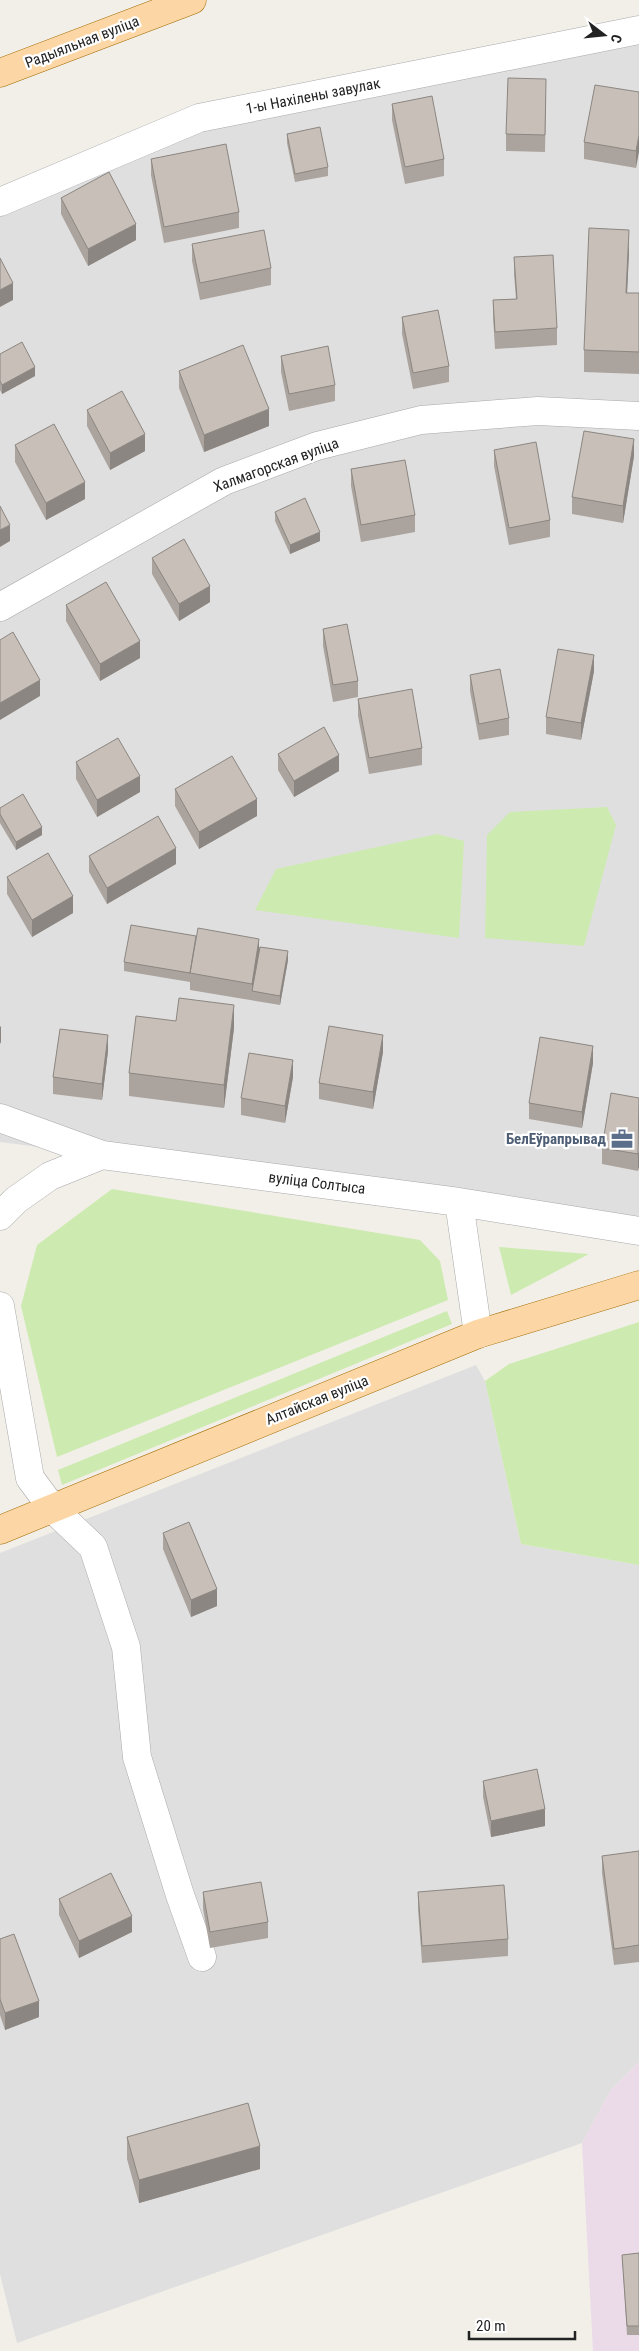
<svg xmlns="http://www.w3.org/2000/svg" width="639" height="2351" font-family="'Roboto Condensed',sans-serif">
  <rect width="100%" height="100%" fill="#f2efe9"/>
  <path fill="#e0dfdf" d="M639 30V1225L0 1142V188L193 119Z
    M476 1365 485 1381 521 1544 639 1565V2062L611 2090 582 2143 17 2343 0 2274V1553Z"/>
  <path fill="#ebdbe8" d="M639 2062V2351H593L582 2143 611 2090Z"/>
  <path fill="#cdebb0" d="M607 807 616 825 584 946 485 938 487 835 510 812Z
    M437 834 464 841 459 938 255 910 276 869Z
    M112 1189 420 1240 440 1261 448 1300 57 1457 21 1306 37 1245Z
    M499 1247 589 1254 511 1295Z
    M447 1311 452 1324 62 1485 58 1470Z
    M639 1322V1565L521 1544 485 1381 509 1364Z"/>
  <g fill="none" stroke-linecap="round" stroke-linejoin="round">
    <g stroke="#a9a9a9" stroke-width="29">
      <path id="minor" d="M0 202 199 118 639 30
        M0 607 224 481 317 446 421 420 538 411 639 416
        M0 1118 102 1155 459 1202 639 1231
        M459 1202 478 1334
        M0 1216 16 1200 50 1176 102 1155
        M0 1306 30 1478 53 1509 93 1547 126 1647 137 1757 180 1895 202 1957"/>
    </g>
    <g stroke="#a06b00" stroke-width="29">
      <path id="major" d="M0 73 192 0
        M0 1530 478 1334 639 1285"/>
    </g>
    <use href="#minor" stroke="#fff" stroke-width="28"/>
    <use href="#major" stroke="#fcd6a4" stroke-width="28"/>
  </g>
  <path fill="#aba49e" d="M639 92 636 168 584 159V142Z
    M546 96 545 152 506 151V134Z
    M392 104 444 159V176L405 184 392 120Z
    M287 134 328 167V176L295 182 287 143Z
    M151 159 239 212V228L164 243 151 175Z
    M61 198 136 240 88 266 61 214Z
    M192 244 271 268V285L200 300 192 261Z
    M629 252 627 293H639V374L584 372V350Z
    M514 257 557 328V345L495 349 493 317V300L516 299 514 274Z
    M402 317 449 366V382L413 389 402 334Z
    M0 354 35 376 2 394 0 390Z
    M281 356 335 385V401L289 411 281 372Z
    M179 371 269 426 204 452 179 388Z
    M87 410 145 451 110 470 87 426Z
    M15 445 85 499 46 520 15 462Z
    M494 450 550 520V537L509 545 494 466Z
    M634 456 623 523 572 514V497Z
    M351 469 415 515V532L361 542 351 486Z
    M275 512 320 541 290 554 275 521Z
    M152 558 210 602 179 621 152 574Z
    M66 605 140 658 100 681 66 621Z
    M323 629 358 681V697L333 702 323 646Z
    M594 671 581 740 546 734V717Z
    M470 675 509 718V735L479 740 470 691Z
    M358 699 422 748V765L369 774 358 716Z
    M278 754 339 771 294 797 278 770Z
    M76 762 140 792 97 817 76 779Z
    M175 789 257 816 199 849 175 806Z
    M0 808 42 835 16 850 0 823Z
    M89 856 176 864 107 904 89 872Z
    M7 877 73 913 32 937 7 894Z
    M259 947 288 960 280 1005 190 990V982L124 971V962Z
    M176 1021 234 1028 224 1108 129 1096V1073Z
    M108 1051 102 1100 53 1094V1077Z
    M383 1052 373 1109 319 1099V1083Z
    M593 1063 582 1128 529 1119V1103Z
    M293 1077 285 1123 241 1115V1098Z
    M639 1098 638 1171 602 1164V1148Z
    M163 1533 217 1606 191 1617 163 1549Z
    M483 1781 545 1826 491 1837 483 1797Z
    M639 1851V1962L614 1965 602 1873V1856Z
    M203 1892 268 1922V1938L210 1948 203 1909Z
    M418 1892 508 1939V1956L422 1963 418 1909Z
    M59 1899 132 1932 79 1958 59 1915Z
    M0 1939 39 2017 5 2030 0 2015Z
    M127 2137 260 2169 139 2203 127 2159Z
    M639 2253V2335H627L622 2255Z"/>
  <path fill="#8b8681" d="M639 135V152L636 168V151Z
    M136 224V240L88 266V249Z
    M629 230V252L626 316V293Z
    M13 283V300L0 307V290Z
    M35 367V376L2 394V385Z
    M269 409V426L204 452V435Z
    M145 434V451L110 470V453Z
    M634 439V456L623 523V506Z
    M85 482V499L46 520V503Z
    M10 525V541L0 547V530Z
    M320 532V541L290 554V545Z
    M210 586V602L179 621V604Z
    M140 641V658L100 681V664Z
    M594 655V671L581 740V723Z
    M40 680V696L0 720V703Z
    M339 755V771L294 797V781Z
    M140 776V792L97 817V800Z
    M257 799V816L199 849V832Z
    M42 827V835L16 850V842Z
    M176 848V864L107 904V888Z
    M73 896V913L32 937V920Z
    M259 939V956L252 991V984Z
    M288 951V960L280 1005V996Z
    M234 1005V1028L224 1108V1085Z
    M1 1026V1042L0 1044V1027Z
    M108 1035V1051L102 1100V1084Z
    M383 1035V1052L373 1109V1092Z
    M593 1046V1063L582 1128V1112Z
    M293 1060V1077L285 1123V1106Z
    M639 1151V1167L638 1171V1154Z
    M217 1589V1606L191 1617V1600Z
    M545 1809V1826L491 1837V1821Z
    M132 1916V1932L79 1958V1941Z
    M39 2001V2017L5 2030V2013Z
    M260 2146V2169L139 2203V2180Z"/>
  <path fill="#c7bfb8" stroke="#8b8681" d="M508 78 546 79 545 135 506 134Z
    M595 85 639 92V135L636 151 584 142Z
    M432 96 444 159 405 167 392 104Z
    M320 127 328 167 295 174 287 134Z
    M226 144 239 212 164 227 151 159Z
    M109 172 136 224 88 249 61 198Z
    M589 228 629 230 626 293H639V352L584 350Z
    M264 230 271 268 200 283 192 244Z
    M553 255 557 328 495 332 493 300 517 299 514 257Z
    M0 258 13 283 0 290Z
    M438 310 449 366 413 373 402 317Z
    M22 342 35 367 2 385 0 381V354Z
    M243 345 269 409 204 435 179 371Z
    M328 346 335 385 289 394 281 356Z
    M122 391 145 434 110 453 87 410Z
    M54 424 85 482 46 503 15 445Z
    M584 431 634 439 623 506 572 497Z
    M536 442 550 520 509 528 494 450Z
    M405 460 415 515 361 525 351 469Z
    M305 498 320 532 290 545 275 512Z
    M0 506 10 525 0 530Z
    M184 539 210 586 179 604 152 558Z
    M106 582 140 641 100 664 66 605Z
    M347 624 358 681 333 685 323 629Z
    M13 632 40 680 0 703V640Z
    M558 649 594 655 581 723 546 717Z
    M500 669 509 718 479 724 470 675Z
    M412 689 422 748 369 758 358 699Z
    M324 727 339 755 294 781 278 754Z
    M118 738 140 776 97 800 76 762Z
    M232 756 257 799 199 832 175 789Z
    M23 794 42 827 16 842 0 814V808Z
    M158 816 176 848 107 888 89 856Z
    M48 853 73 896 32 920 7 877Z
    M131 925 196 936 190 973 124 962Z
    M198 928 259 939 252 984 190 973Z
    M260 947 288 951 280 996 252 991Z
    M179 998 234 1005 224 1085 129 1073 136 1016 176 1021Z
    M329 1026 383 1035 373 1092 319 1083Z
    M60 1029 108 1035 102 1084 53 1077Z
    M540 1037 593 1046 582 1112 529 1103Z
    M249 1053 293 1060 285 1106 241 1098Z
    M611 1093 639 1098 638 1154 602 1148Z
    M189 1522 217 1589 191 1600 163 1533Z
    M537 1769 545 1809 491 1821 483 1781Z
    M639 1851V1945L614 1949 602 1856Z
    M111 1873 132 1916 79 1941 59 1899Z
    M261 1882 268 1922 210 1932 203 1892Z
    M504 1885 508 1939 422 1946 418 1892Z
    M14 1934 39 2001 5 2013 0 1999V1939Z
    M248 2103 260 2146 139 2180 127 2137Z
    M639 2253V2326H627L622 2255Z"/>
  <defs>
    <g id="office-bare" transform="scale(1.725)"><path d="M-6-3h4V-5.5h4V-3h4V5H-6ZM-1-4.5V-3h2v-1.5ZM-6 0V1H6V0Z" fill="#5c6f8a" stroke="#fff" stroke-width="2.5" paint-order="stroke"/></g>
  </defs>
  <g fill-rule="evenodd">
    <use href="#office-bare" x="622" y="1139"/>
  </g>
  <g text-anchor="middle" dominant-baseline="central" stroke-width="4.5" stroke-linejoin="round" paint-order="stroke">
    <g font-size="15" fill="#222" stroke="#fff">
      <text transform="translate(82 42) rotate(-21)">Радыяльная вуліца</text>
      <text transform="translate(313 96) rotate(-11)">1-ы Нахілены завулак</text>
      <text transform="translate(276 465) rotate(-20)">Халмагорская вуліца</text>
      <text transform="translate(317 1183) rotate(7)">вуліца Солтыса</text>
      <text transform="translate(317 1400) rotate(-22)">Алтайская вуліца</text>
    </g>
    <g font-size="15" font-weight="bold" fill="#4e5e75" stroke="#fff" text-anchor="end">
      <text x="606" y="1139">БелЕўрапрывад</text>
    </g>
  </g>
  <g transform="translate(604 35) rotate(106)" stroke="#ffffff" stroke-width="4" paint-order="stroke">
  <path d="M0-4L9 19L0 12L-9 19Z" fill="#222222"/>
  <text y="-8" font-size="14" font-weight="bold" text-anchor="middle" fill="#222222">С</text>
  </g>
  <path d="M469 2331v8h106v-8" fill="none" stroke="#222222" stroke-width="2.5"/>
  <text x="476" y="2331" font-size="15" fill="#222222" stroke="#ffffff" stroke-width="4" paint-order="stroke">20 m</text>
</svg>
